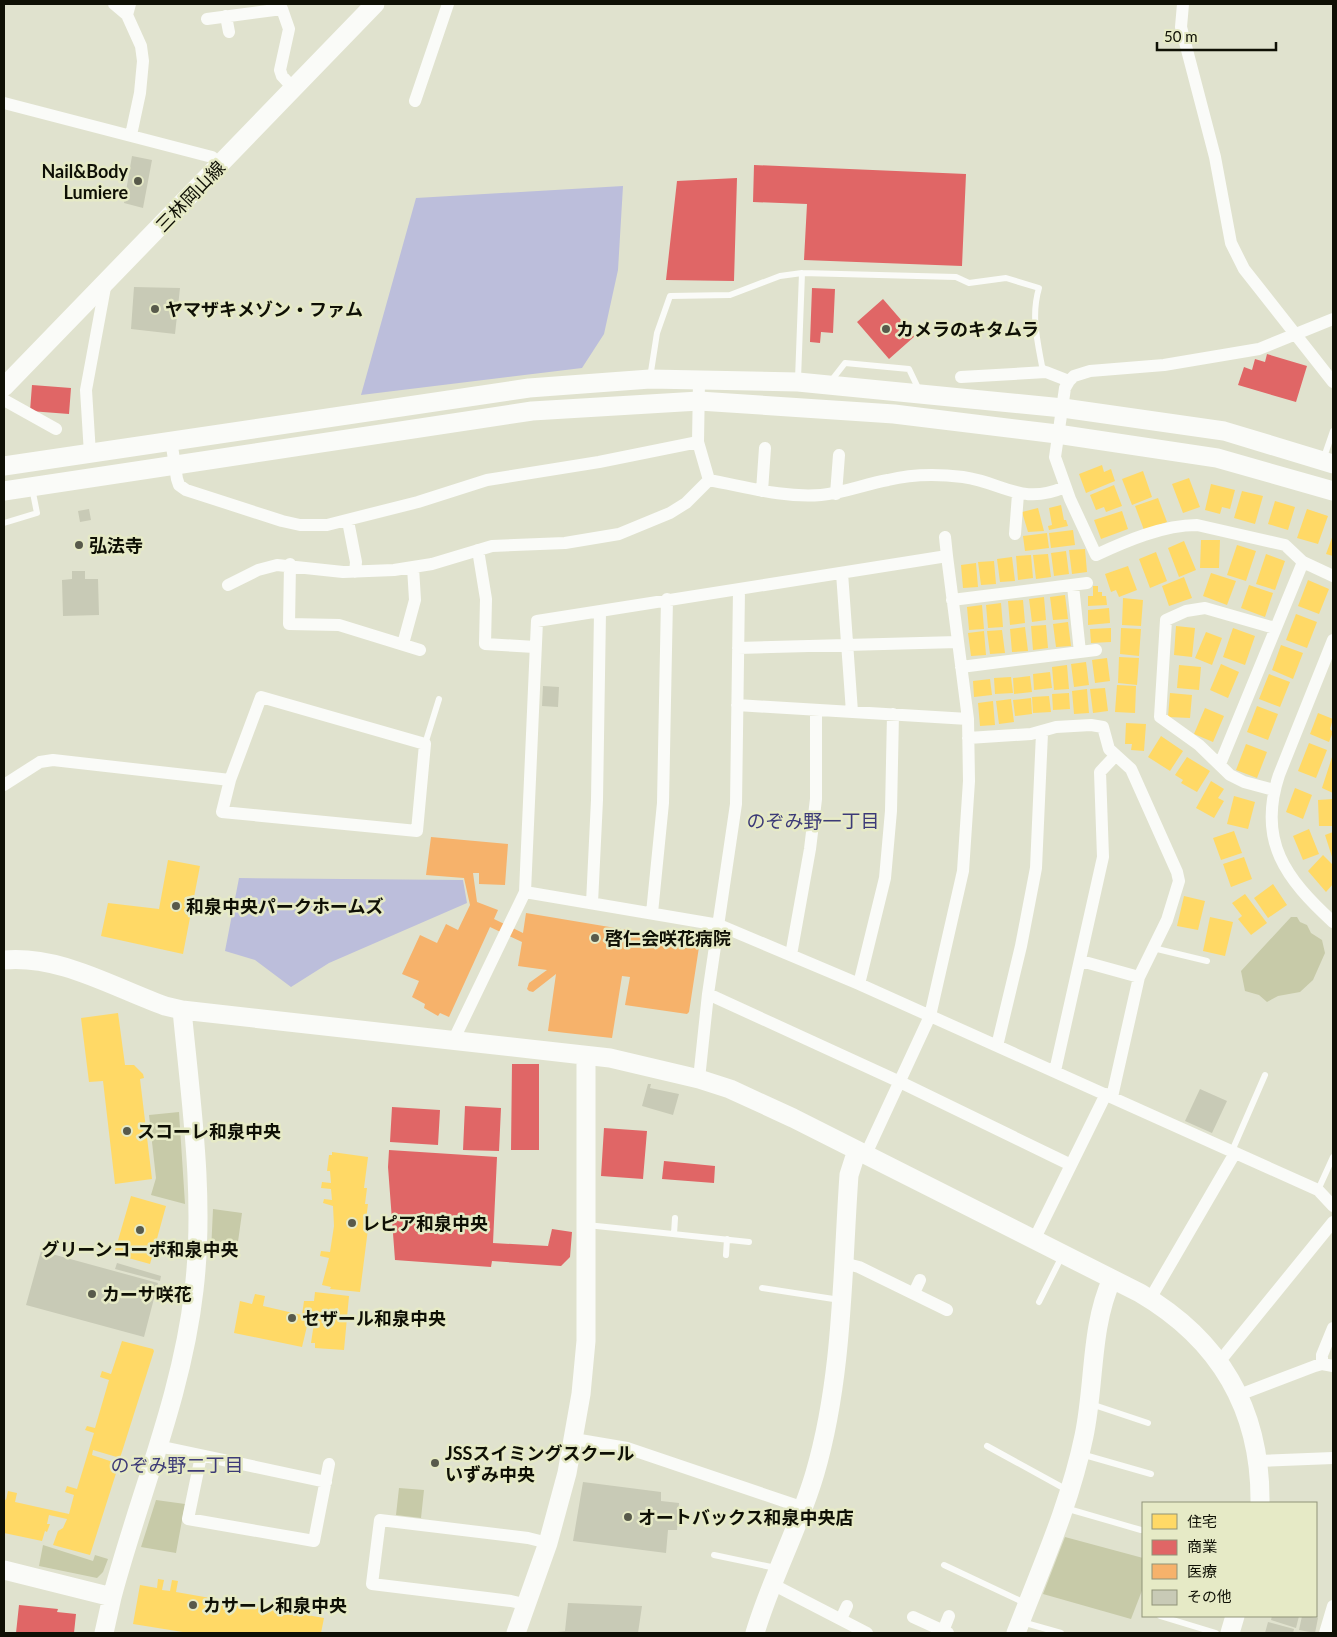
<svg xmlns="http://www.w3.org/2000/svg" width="1337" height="1637" font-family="Lato,'Noto Sans JP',sans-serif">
  <rect width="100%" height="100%" fill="#e0e2ce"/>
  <path fill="#c7caa8" d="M1291 917H1297L1300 922 1307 925 1311 933 1322 940 1325 953 1313 980 1300 992 1278 996 1267 1002 1259 995 1245 991 1241 971Z
    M179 1112 185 1204 151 1195 156 1178 149 1115Z
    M213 1209 242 1213 236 1256 211 1252Z
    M399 1488 424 1490 421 1518 396 1515Z
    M156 1500 185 1504 176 1553 141 1547Z
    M1065 1537 1143 1558V1588L1131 1619 1043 1594Z
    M43 1545 93 1561 95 1555 108 1559 103 1572 97 1578 39 1566Z"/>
  <path fill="#bcbedb" d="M623 186 618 270 604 334 582 368 361 395 416 198Z
    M239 878 463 880 467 903 329 963 291 987 255 960 225 951Z"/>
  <path fill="#ffd966" d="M1102 465 1104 472 1111 469 1115 481 1086 493 1079 474Z
    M1143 471 1152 497 1132 505 1122 479Z
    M1189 478 1200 507 1183 513 1172 484Z
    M1211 484 1235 490 1230 509 1222 507 1220 514 1205 510Z
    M1114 485 1122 506 1106 512 1104 507 1096 510 1090 495Z
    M1242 491 1263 496 1255 524 1234 518Z
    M1158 498 1167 522 1144 530 1135 506Z
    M1275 501 1295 507 1288 530 1268 524Z
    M1061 505 1064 520H1066L1068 526 1049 530 1048 526 1052 525 1049 508Z
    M1038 508 1044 531 1028 532 1022 512Z
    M1307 509 1328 516 1318 544 1297 538Z
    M1122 511 1128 529 1101 539 1094 520Z
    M1073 530 1075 545 1051 548 1049 533Z
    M1047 533 1049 548 1025 551 1023 536Z
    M1333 535V556L1326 554Z
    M1201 540H1220L1219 568H1200Z
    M1184 541 1196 570 1179 577 1168 548Z
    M1237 545 1256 551 1246 581 1227 575Z
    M1085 549 1087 572 1072 574 1069 550Z
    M1066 551 1069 574 1054 576 1051 553Z
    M1156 552 1167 581 1150 588 1139 559Z
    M1048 554 1051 577 1036 579 1033 555Z
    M1266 554 1285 561 1275 590 1256 584Z
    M1031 555 1033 578 1018 580 1016 556Z
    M1012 557 1015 581 1000 582 997 559Z
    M994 561 996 584 981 585 978 562Z
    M976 563 978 587 963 588 961 565Z
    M1128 566 1137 590 1119 597 1116 590 1111 592 1105 574Z
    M1211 573 1236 581 1227 605 1203 596Z
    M1184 577 1192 598 1169 606 1162 586Z
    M1308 580 1329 589 1319 614 1298 606Z
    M1249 585 1273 593 1265 617 1241 608Z
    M1093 586H1098V592H1102V596H1106L1107 605 1088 606V596H1093Z
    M1065 595 1068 619 1053 620 1050 597Z
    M1044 597 1046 620 1032 622 1029 599Z
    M1123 598 1143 600 1141 626 1122 625Z
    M1023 600 1025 623 1010 625 1008 601Z
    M1001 603 1003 627 988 628 986 605Z
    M982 605 984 629 969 630 967 607Z
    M1109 608 1110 623 1088 625V610Z
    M1296 614 1317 622 1307 648 1286 640Z
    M1068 622 1071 646 1056 647 1053 624Z
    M1046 625 1048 648 1033 650 1031 626Z
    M1176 626 1195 628 1192 657 1174 655Z
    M1025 627 1028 651 1012 652 1010 629Z
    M1111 628V642L1091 643 1090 629Z
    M1121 628 1141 629 1139 656 1120 654Z
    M1233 628 1255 636 1245 665 1223 657Z
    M1002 630 1005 653 990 654 987 631Z
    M984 631 986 655 971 656 968 633Z
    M1206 632 1222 638 1212 665 1195 658Z
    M1281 645 1303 653 1293 679 1272 670Z
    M1119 657 1139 658 1137 685 1118 683Z
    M1107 658 1110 681 1095 683 1092 660Z
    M1086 662 1089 685 1074 687 1071 664Z
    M1221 664 1239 672 1228 698 1210 690Z
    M1067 665 1069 689 1054 690 1052 667Z
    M1179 665 1201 667 1199 690 1177 688Z
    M1050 672 1052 688 1034 690 1033 674Z
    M1269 674 1290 682 1280 707 1259 699Z
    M1030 676 1032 692 1014 694 1013 678Z
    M1011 677 1013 693 995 694 994 678Z
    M990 679 992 695 974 697 973 681Z
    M1117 685 1136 686 1135 713 1115 712Z
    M1105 688 1108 711 1093 713 1090 689Z
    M1087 689 1089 713 1074 714 1072 691Z
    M1069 693 1070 709 1053 710 1052 694Z
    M1170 693 1192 695 1190 718 1168 717Z
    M1049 696 1051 712 1033 713 1032 697Z
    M1031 698 1032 714 1015 716 1013 700Z
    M1011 699 1014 722 999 724 996 701Z
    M993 701 995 725 980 726 978 703Z
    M1257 706 1278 714 1268 740 1247 732Z
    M1205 708 1224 716 1213 742 1194 734Z
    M1318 713 1333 719 1330 729 1333 732 1329 742 1310 734Z
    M1126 723 1146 724 1144 751 1131 750 1132 744H1125Z
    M1161 736 1183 751 1170 771 1148 757Z
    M1309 743 1327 750 1316 778 1298 771Z
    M1246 744 1267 752 1257 778 1236 770Z
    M1333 754V793L1322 788Z
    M1187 757 1210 771 1197 792 1181 783 1183 780 1175 775Z
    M1211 781 1224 789 1218 798 1224 801 1214 818 1196 808Z
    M1295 788 1312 795 1303 819 1286 812Z
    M1234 796 1255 802 1248 829 1227 824Z
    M1333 799V826H1319L1318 800Z
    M1309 829 1319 854 1303 860 1293 836Z
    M1234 831 1242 853 1221 860 1213 838Z
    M1333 832V860L1325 835Z
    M1323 855 1333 865V884L1326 892 1308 871Z
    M1244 857 1252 879 1231 887 1223 864Z
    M168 860 200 866 183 954 101 936 108 903 159 909Z
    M1273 884 1287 905 1268 918 1254 898Z
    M1245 894 1267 923 1251 935 1238 919 1242 916 1232 903Z
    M1184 896 1205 901 1198 930 1177 926Z
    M1210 917 1233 922 1225 956 1203 951Z
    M118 1013 125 1065H134L143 1074 144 1078 140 1079 152 1179 115 1184 103 1081 89 1082 81 1018Z
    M332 1152 368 1157 364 1188H367L365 1204H368L366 1220 369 1221 360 1292 330 1289 331 1287 322 1285 329 1258 320 1256 321 1251 330 1252 334 1226 333 1206 323 1203 324 1199 332 1200 331 1189 321 1188 322 1182 331 1183 330 1171H327L329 1155H332Z
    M131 1196 166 1206 150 1264 114 1254Z
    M315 1292 349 1296 344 1350 315 1348V1343H311L314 1323 308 1322 302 1347 234 1333 240 1301 252 1304 255 1294 265 1296 263 1306 302 1315 304 1301H314Z
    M122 1341 153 1349 154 1351 120 1458 93 1450 92 1455 119 1464 90 1555 53 1545 58 1531 63 1528 67 1519 49 1515 47 1524H50L47 1532 45 1531 42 1541 4 1533V1499L6 1500 8 1491 17 1493 15 1502 69 1514 74 1495 65 1492 67 1486 77 1489 94 1433 85 1430 87 1426 95 1428 109 1380 100 1377 102 1371 111 1374Z
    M158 1579 164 1580 162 1590 170 1591 172 1580 178 1581 176 1592 324 1618 321 1633H189L133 1624 140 1585 157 1588Z"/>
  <path fill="#e06666" d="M754 165 966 174 962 266 804 260 807 204 753 202Z
    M737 178 734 281 666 280 677 181Z
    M812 288 835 289 833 333 821 332 820 343 810 342Z
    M883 299 915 336 889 359 857 322Z
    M1267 354 1307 366 1296 402 1238 385 1244 367 1252 370 1255 359 1265 362Z
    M32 385 71 388 69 414 30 411Z
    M512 1064H539V1150H511Z
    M465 1106 501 1108 499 1151 463 1150Z
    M392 1107 440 1110 438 1145 390 1142Z
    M604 1128 647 1131 643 1179 601 1176Z
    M389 1150 497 1157 493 1243 548 1246 552 1229 572 1232 570 1257 561 1266 492 1261 491 1267 395 1260 388 1167Z
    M664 1161 715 1166 714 1183 662 1179Z
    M19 1605 58 1609 57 1612 76 1614 74 1633H16Z"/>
  <path fill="#f6b26b" d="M431 837 508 844 505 885 479 884V873H473L477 902 498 910 494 919 523 933 526 913 693 941 699 947 689 1012 687 1014 625 1005 630 977 622 976 612 1038 548 1031 556 974 533 992 529 991 527 989 529 983 547 970 518 966 522 942 490 927 449 1017 440 1013 438 1016 424 1008 425 1004 412 997 419 981 402 974 420 935 437 943 446 924 458 930 470 905 464 878 426 875Z"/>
  <path fill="#c8cab6" d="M132 156 152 160 143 208 124 203Z
    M134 287 180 288 175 334 131 329Z
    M89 509 91 520 80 522 78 511Z
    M72 571H85V579H98L99 615 63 616 62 580 72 579Z
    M543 686 559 687 558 707 542 706Z
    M648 1084H651L650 1088 679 1094 673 1115 642 1106Z
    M1200 1089 1227 1101 1212 1133 1185 1121Z
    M41 1251 158 1283 144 1337 26 1305Z
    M117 1263 161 1276 160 1281 115 1269Z
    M583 1482 661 1492V1501L679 1503 677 1530H668L666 1553 573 1541Z
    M568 1603 642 1606 638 1633H550L565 1631Z
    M1272 1616H1299L1296 1628 1271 1620Z
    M1302 1616 1318 1618 1315 1633 1299 1630Z
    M1268 1622 1294 1629 1293 1633H1265Z"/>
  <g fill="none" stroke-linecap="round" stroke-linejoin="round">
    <path stroke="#fafbf8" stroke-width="6" d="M650 378 657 333 670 296 730 295 780 276 802 273 956 277 969 283 1006 278 1039 288C1031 315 1037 339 1042 366L1046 371
      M798 379 802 273
      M831 381 845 363 909 369 920 392
      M1323 460 1333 431
      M4 523 37 513 32 488
      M425 744 439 699
      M1153 948 1207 961
      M1232 1151 1265 1075
      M1318 1190 1333 1157
      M587 1225 749 1242
      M674 1234 675 1218
      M726 1255 727 1239
      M762 1288 840 1300
      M1039 1302 1062 1256
      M1091 1404 1148 1423
      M987 1446 1069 1491
      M1081 1454 1151 1474
      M1065 1508 1141 1530
      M714 1555 776 1568
      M944 1565 1027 1604
      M1160 1616 1216 1633
      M1022 1622 1061 1633"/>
    <path stroke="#fafbf8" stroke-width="12" d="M114 4 127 15
      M130 4 127 15 141 46 143 61 140 93 131 135
      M1183 4 1181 27 1215 157 1231 243 1244 269 1333 382
      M226 16 229 32
      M207 19 282 9 289 29 280 70 282 76 293 88
      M415 101 448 4
      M4 103 212 157 220 165
      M1333 319 1259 349 1164 365 1090 371 1074 376 1069 381 1065 388 1055 457 1070 499 1096 555C1126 541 1163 525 1197 525L1285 545 1303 562 1333 576
      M961 377 1046 372 1069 381
      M699 381 698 442 709 480
      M4 400 56 429
      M171 440 177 479 179 485 186 490 282 521 300 525H327L418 502 487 480 599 462 698 442
      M90 454 86 390 106 282
      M762 491 765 448
      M836 494 839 455
      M348 521 356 562 355 572
      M1015 534 1018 494
      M945 537 947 556
      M478 550 486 599 485 644 535 647
      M290 564 289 624 339 625 420 650
      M842 573 852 712
      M228 585 258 570 277 565 343 572 394 570 432 564 492 546 565 543 619 534 670 513 686 503 709 480C747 487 783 498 821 495 844 493 865 484 888 480 912 474 938 474 963 477 1005 483 1021 506 1065 487
      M1073 586 1080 652
      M952 600 1087 583
      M1333 640 1279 775C1257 841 1286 879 1333 922
      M403 644 415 600 413 567
      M738 648 958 642
      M961 667 1096 650
      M261 697 425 744 417 831 222 812 230 780Z
      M737 705 968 719
      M968 738 1031 734 1056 727 1091 725 1103 727 1109 749 1131 769 1177 872 1179 881 1167 920 1139 977 1112 1097
      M1220 764 1303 562
      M4 785 40 762 53 760 230 780
      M1274 790 1244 782 1230 775 1199 745 1160 717 1166 620 1186 611 1205 608 1275 628
      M525 892 719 925 859 984 1318 1190 1333 1206
      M592 903 597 800 600 612
      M652 913 663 803 667 599
      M791 955 810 849 816 799V710
      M1081 961 1139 977
      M859 984 885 878 891 811 893 714
      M708 994 900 1082 1071 1165
      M454 1039 525 892 537 621 947 556 968 719 969 781 963 871 930 1016 866 1154
      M997 1046 1021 946 1036 868 1042 733
      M1055 1071 1103 857 1100 772 1115 756
      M699 1079 708 994 736 804 739 590
      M1034 1240 1106 1094
      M843 1263 859 1267 947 1310
      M914 1293 920 1280
      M1150 1299 1235 1153
      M1219 1360 1224 1356 1333 1222
      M1322 1364V1355L1333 1328
      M1239 1395 1315 1366 1322 1364 1333 1366
      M574 1439 627 1448 804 1508
      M158 1446 326 1482
      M201 1456 188 1519 314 1541 329 1464
      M1258 1461 1333 1458
      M774 1585 867 1633
      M528 1605 511 1601 372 1584 380 1520 528 1538 548 1543
      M913 1617 948 1633
      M841 1619 847 1606
      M943 1631 949 1616
      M1325 1633 1333 1606"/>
    <path stroke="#fafbf8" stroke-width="19" d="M4 387 375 4
      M4 466 529 388 650 379 798 382 1063 408 1224 431 1333 464
      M4 491 532 411 699 401 894 414 1057 434 1217 458 1333 491
      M4 960C60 955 112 987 165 1006L182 1010 610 1058 699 1079 730 1089 793 1118 1140 1293C1220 1340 1261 1410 1260 1503
      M4 1570 112 1597 104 1633
      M112 1597C139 1495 182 1396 194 1290 205 1197 191 1103 182 1010
      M516 1633 548 1543 567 1473 581 1394 586 1341V1056
      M755 1633C771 1579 799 1528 815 1473 843 1377 842 1274 849 1175L857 1150
      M1016 1633C1041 1568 1070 1504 1084 1436 1095 1384 1090 1327 1112 1279
      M1230 1633 1235 1616"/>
  </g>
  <g fill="#585a4b" stroke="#e6eac6" stroke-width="2">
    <circle cx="138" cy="181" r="5"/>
    <circle cx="155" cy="309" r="5"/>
    <circle cx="886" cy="329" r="5"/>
    <circle cx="79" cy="545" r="5"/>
    <circle cx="176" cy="906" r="5"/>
    <circle cx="595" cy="938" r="5"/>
    <circle cx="127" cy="1131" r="5"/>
    <circle cx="352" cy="1223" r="5"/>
    <circle cx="140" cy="1230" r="5"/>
    <circle cx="92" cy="1294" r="5"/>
    <circle cx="292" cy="1318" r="5"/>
    <circle cx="435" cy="1463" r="5"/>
    <circle cx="628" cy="1517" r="5"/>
    <circle cx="193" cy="1605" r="5"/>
  </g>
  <g text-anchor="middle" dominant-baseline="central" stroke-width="5" stroke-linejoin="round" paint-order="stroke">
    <g font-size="18" font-weight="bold" fill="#0f1005" stroke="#e6eac6" text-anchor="start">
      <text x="128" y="171" text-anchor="end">Nail&amp;Body<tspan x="128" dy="21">Lumiere</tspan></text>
      <text x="165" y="309">ヤマザキメゾン・ファム</text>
      <text x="896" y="329">カメラのキタムラ</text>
      <text x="89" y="545">弘法寺</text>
      <text x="186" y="906">和泉中央パークホームズ</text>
      <text x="605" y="938">啓仁会咲花病院</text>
      <text x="137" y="1131">スコーレ和泉中央</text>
      <text x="362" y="1223">レピア和泉中央</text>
      <text x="140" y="1249" text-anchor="middle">グリーンコーポ和泉中央</text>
      <text x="102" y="1294">カーサ咲花</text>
      <text x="302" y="1318">セザール和泉中央</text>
      <text x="445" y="1453">JSSスイミングスクール<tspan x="445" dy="21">いずみ中央</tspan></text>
      <text x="638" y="1517">オートバックス和泉中央店</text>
      <text x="203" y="1605">カサーレ和泉中央</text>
    </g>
    <g font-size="18" fill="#0f1005" stroke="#e6eac6">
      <text transform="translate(190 196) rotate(-46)">三林岡山線</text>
    </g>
    <g font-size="19" fill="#3c3a77" stroke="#e6eac6">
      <text x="813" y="820">のぞみ野一丁目</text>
      <text x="177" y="1464">のぞみ野二丁目</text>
    </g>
  </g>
  <rect width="1337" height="1637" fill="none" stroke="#0f1005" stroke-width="10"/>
  <rect x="1142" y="1502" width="175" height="115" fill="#e6eac6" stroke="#909379"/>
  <rect x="1152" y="1514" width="25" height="15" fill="#ffd966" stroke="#909379"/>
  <text x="1187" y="1527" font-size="15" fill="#0f1005">住宅</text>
  <rect x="1152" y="1540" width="25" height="15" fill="#e06666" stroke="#909379"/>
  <text x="1187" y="1552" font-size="15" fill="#0f1005">商業</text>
  <rect x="1152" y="1564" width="25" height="15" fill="#f6b26b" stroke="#909379"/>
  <text x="1187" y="1577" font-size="15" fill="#0f1005">医療</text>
  <rect x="1152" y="1590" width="25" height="15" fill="#c8cab6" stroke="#909379"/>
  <text x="1187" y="1602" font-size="15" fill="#0f1005">その他</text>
  <path d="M1157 42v8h119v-8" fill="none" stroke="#0f1005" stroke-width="2.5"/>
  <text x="1164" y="42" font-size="15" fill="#0f1005" stroke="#e6eac6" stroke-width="4" paint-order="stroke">50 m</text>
</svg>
